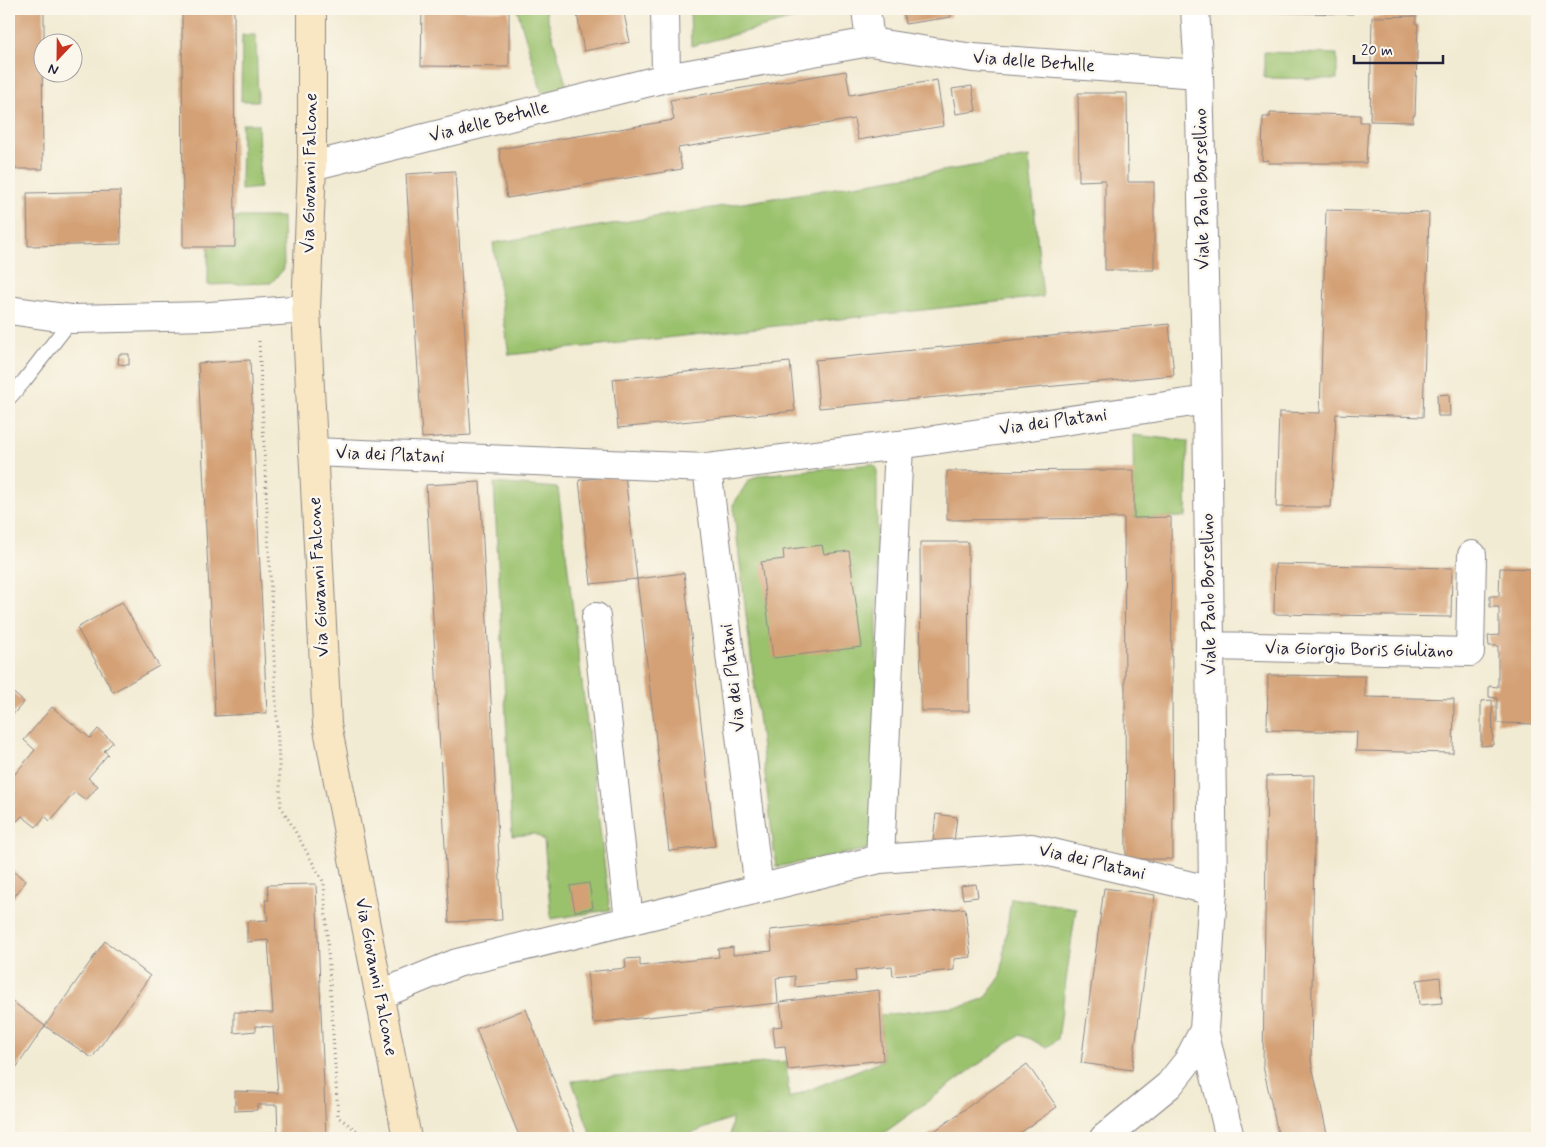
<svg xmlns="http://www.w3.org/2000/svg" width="1546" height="1147" font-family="Mynerve,sans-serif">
  <rect width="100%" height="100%" fill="#fbf7ec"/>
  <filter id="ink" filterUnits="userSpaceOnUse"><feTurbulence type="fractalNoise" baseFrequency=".02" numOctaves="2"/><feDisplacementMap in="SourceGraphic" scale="10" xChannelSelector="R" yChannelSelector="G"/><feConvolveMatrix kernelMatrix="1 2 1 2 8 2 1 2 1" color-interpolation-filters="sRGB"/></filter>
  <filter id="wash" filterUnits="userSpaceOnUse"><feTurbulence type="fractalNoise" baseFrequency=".0096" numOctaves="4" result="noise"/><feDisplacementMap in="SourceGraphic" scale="20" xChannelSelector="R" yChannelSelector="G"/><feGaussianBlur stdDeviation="1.12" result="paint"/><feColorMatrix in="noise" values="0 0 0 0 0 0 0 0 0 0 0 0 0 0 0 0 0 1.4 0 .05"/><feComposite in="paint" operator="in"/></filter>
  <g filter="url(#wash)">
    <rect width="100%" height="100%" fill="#f2ebd3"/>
    <path fill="#9ac16c" stroke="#5e7254" d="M517 9H545L569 95 544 100Z
      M690 9H832L691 46Z
      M242 35H256L258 101H241Z
      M1264 52 1337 54V79L1264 78Z
      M242 124H258L260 188 241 190Z
      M1029 157 1043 297 509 355 493 243Z
      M235 217H283L284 269 271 283 208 285V247H235Z
      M1133 435 1188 441 1186 517 1134 518Z
      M872 464 877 468V838L870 849 776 867 733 505 748 481 760 475Z
      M494 483 558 488 610 910 551 919 544 840 535 834 512 836Z
      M1011 898 1076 908 1058 1039 1046 1048 1031 1039 1019 1035 877 1138H730L732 1118 680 1138H592L572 1081 786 1061 789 1098 883 1060 880 1015 964 1006 985 998 1001 976Z"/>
    <g id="blocks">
      <path fill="#d4a176" d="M9 9H44V42H42L43 169H9Z
        M182 9H234L235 247H183Z
        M422 9 509 11V67L421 66Z
        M576 9H623L630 42 584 51Z
        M903 9H950L951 17 905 24Z
        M1249 9H1354L1353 14 1249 12Z
        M1416 16V24H1418L1415 115 1413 116V122L1370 121 1372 17Z
        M846 71 850 95 937 80 944 126 858 140 854 119 765 134 678 148 682 169 507 198 499 149 674 120 670 100Z
        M972 86 976 111 956 114 952 89Z
        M1078 93H1127L1128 182H1154V270H1105V180L1079 181Z
        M1270 113 1360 115V122H1368L1366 163H1268L1269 160 1262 161 1263 117H1270Z
        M455 171 471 435 422 438 406 174Z
        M120 191 121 244 28 246 27 193Z
        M1326 210 1429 213 1423 417 1336 414 1331 507H1276L1279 412 1320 413Z
        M1169 324 1174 375 819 408 815 360Z
        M119 354H129V365L118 364Z
        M250 360 267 713 215 716 198 363Z
        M790 362 795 411 618 428 613 379Z
        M1449 394 1450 416H1438L1437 395Z
        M1134 470V518L1171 517 1173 859H1126L1124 518 947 520V471Z
        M625 475 637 579 684 573 715 846 669 851 637 579 591 584 579 480Z
        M480 482 502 920 449 922 426 485Z
        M920 542H968L969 711H921Z
        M822 545 824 554 849 551 862 647 773 658 761 562 784 559 783 550Z
        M1275 564 1452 568 1451 617 1274 614Z
        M1500 568 1537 569V724L1497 723V698L1489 697V686L1498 687V646H1489L1488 636 1499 635V607H1490V596H1499Z
        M122 602 159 666 113 692 77 628Z
        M1268 675 1365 676V697L1454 699 1453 753 1356 751 1357 732 1267 730Z
        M9 689 24 702 9 719Z
        M1492 700 1493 745 1481 746V701Z
        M52 707 90 738 98 729 113 742 104 751 108 754 88 778 98 786 86 800 75 792 50 821 45 816 36 827 22 816 15 823 9 817V781L35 750 24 740Z
        M1315 775 1311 1061 1328 1138H1279L1263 1066 1267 776Z
        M936 814 957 817 954 842 933 840Z
        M9 868 26 881 9 904Z
        M589 883 593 908 575 911 570 886Z
        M316 884 326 1138H250L256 1135H278L277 1105H257V1110L235 1111V1091L278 1093 273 1027 256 1026V1031L234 1033V1012L273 1013 268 940 247 942V921L268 920 265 900H269L267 885Z
        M976 884 978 897 963 899 961 886Z
        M1104 888 1155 895 1132 1070 1081 1063Z
        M965 908 971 957 954 959V970L893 976 892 966 855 970 856 981 795 987V976L776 978 778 1003 593 1023 587 972 626 968 625 959 640 958V966L719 957 718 949 733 947V955L772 951 770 930Z
        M105 941 150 976 92 1058 45 1026Z
        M1440 977 1442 1003 1419 1005 1417 980Z
        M879 990 883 1060 788 1070 785 1046 775 1047 773 1027 783 1026 780 1002Z
        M9 999 45 1026 16 1068 9 1063Z
        M526 1009 557 1088 577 1138H520L476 1029Z
        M1027 1064 1057 1107 1013 1138H925Z"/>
    </g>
  </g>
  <g filter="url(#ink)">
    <use href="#blocks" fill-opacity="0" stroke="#8a8687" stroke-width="1"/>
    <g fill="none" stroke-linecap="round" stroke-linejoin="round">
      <g stroke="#8a8687" stroke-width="16">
        <path id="lane" d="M9 398 24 381 72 319"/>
      </g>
      <g stroke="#8a8687" stroke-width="30">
        <path id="street" d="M665 9 666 78
          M866 9 870 42
          M312 166 666 78 870 42 973 58 1199 74
          M9 310 72 319 210 316 306 309
          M313 452 707 468 899 445 1207 400
          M707 468 759 889
          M596 617 629 921
          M1210 646 1470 652 1472 555
          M880 859 899 445
          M379 995 457 963 880 859 1032 848 1213 891
          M1204 1030 1230 1138
          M1104 1138 1169 1085 1188 1061 1204 1030 1213 891 1207 400 1199 74 1195 9"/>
      </g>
      <g stroke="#8a8687" stroke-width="30">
        <path id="secondary" d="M312 9V166L306 309 327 724 407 1138"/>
      </g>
      <path stroke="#8a8687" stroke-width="3" stroke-dasharray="1 4" stroke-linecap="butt" d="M259 341 281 806 324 883 338 1117 367 1138"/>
      <use href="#lane" stroke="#fff" stroke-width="14"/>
      <use href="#street" stroke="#fff" stroke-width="28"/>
      <use href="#secondary" stroke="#f9e7c3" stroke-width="28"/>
    </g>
  </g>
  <g text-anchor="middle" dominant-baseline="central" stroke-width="5" stroke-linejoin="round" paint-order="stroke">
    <g font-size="18" fill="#22223b" stroke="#fbf7ec">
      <text transform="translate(1034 62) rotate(4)">Via delle Betulle</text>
      <text transform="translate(489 122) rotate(-14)">Via delle Betulle</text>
      <text transform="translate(310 173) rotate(-89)">Via Giovanni Falcone</text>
      <text transform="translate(1202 189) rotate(-91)">Viale Paolo Borsellino</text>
      <text transform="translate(1053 422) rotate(-8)">Via dei Platani</text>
      <text transform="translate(390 455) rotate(2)">Via dei Platani</text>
      <text transform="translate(319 577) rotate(-93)">Via Giovanni Falcone</text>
      <text transform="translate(1209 594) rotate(-91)">Viale Paolo Borsellino</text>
      <text transform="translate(1359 650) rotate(1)">Via Giorgio Boris Giuliano</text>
      <text transform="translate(733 678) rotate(-97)">Via dei Platani</text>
      <text transform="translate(1092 862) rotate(13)">Via dei Platani</text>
      <text transform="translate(376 977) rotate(79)">Via Giovanni Falcone</text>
    </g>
  </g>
  <rect width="1546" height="1147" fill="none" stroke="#fbf7ec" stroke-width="30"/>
  <g transform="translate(58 58) rotate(202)"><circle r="24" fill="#fbf7ec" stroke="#a4a2a5"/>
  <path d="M0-4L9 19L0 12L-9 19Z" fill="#c8321e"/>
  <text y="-8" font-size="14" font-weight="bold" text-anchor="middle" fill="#22223b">N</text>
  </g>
  <path d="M1354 55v8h89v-8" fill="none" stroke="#22223b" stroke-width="2.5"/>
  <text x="1361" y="55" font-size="15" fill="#22223b" stroke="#fbf7ec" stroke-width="4" paint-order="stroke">20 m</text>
</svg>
